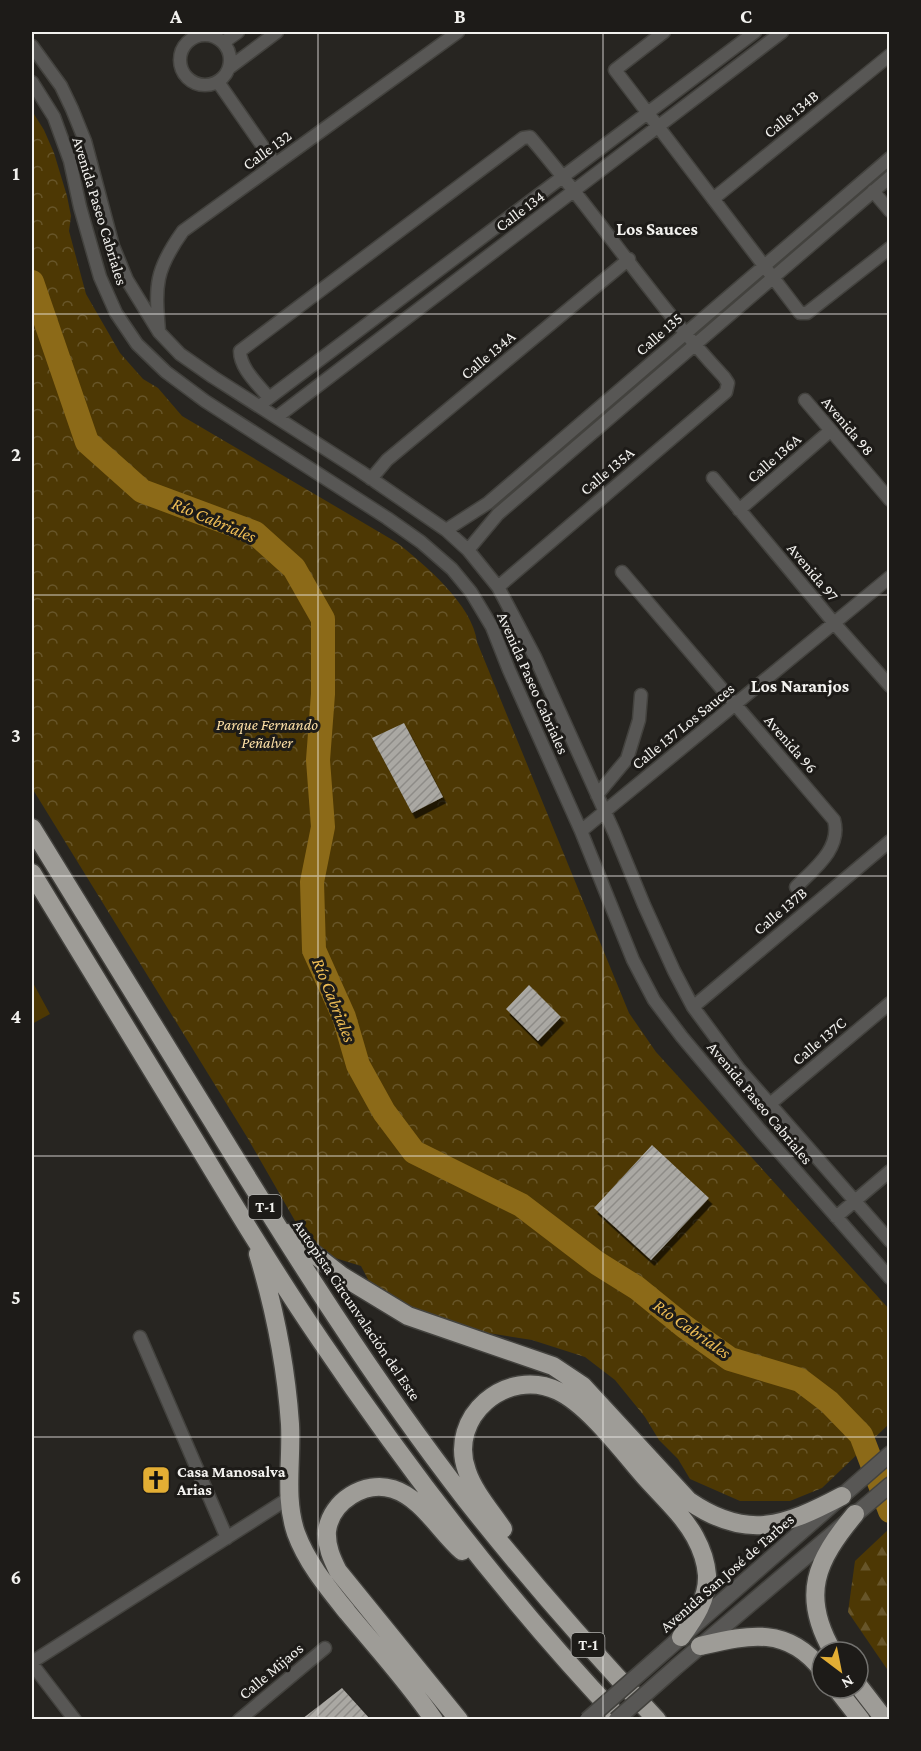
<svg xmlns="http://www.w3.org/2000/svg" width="921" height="1751" font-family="'Crimson Pro',serif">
  <defs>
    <pattern id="forest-firs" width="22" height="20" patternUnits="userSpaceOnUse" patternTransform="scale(1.5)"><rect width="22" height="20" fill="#4d3804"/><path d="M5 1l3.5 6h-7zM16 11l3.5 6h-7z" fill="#675529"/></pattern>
    <pattern id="park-crowns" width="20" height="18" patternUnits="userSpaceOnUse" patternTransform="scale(1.5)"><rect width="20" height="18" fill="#4d3804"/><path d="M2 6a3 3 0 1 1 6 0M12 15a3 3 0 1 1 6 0" fill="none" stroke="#675529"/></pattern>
    <pattern id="building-hatch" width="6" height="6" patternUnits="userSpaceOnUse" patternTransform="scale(1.5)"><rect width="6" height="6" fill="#aaa8a3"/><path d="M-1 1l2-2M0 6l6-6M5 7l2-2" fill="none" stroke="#8d8b87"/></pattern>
    <filter id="shadow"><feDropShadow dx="3.5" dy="6" stdDeviation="0" flood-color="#0009"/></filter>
  </defs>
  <rect width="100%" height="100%" fill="#272521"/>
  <path fill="url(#forest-firs)" d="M889 1529V1672L848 1612 855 1561Z"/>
  <path fill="url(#park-crowns)" d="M32 111 44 130 54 153 67 196 71 216 69 231 86 294 120 353 143 379 158 388 182 416 396 542C424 564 473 605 477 642L629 1013 656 1052 889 1309V1424L822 1488 790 1501H740L690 1479 678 1459 659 1440 645 1417 615 1380 585 1357 532 1340 469 1330 409 1307 373 1289 361 1266 319 1253 302 1233 247 1137 32 788Z"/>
  <path fill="#4d3804" d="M32 981 50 1014 32 1024Z"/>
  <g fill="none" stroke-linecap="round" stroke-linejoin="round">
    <path stroke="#8c6a18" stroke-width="24" d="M32 282 87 442 142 491 255 533 294 568 323 619V694L318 760 323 827 312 882 314 950 344 1017 358 1065 384 1112 414 1152 521 1205 597 1263 637 1288 685 1327 730 1359 800 1380 829 1402 861 1435 890 1511"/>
  </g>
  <path fill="url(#building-hatch)" filter="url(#shadow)" d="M404 723 443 797 412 813 372 738Z
    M529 985 561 1017 538 1041 506 1009Z
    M652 1145 709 1198 651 1260 594 1208Z
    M342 1688 370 1719H302Z"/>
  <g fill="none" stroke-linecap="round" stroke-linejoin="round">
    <g stroke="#43423e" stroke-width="15">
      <path id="minor" d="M664 32 615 70 800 313H807L890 248
        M180 60a25 25 0 1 1 50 0a25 25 0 1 1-50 0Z
        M224 42 238 32
        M32 46 61 86 72 109 85 141 113 246 127 280 159 332 180 354 213 377 360 471 446 530 468 550 498 587 535 657 614 832 644 905 674 971 693 1007 739 1069 890 1241
        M229 68 277 32
        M32 82 54 117 70 161 80 207 100 277 116 313 137 344 166 372 205 401 387 518 421 542 452 569 471 592 492 627 509 670 581 831 633 960 654 1000 682 1037 760 1130 890 1278
        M218 82 275 164
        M873 191 890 211
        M713 199 890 55
        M159 331C155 285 155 270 183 231L458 32
        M269 398C259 385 240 369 240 351L523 138 530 137C597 215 654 302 724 377L728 383 726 392 498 587
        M805 400 890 500
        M265 401 755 32
        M277 417 782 32
        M713 478 834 623 890 686
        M371 479 387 460 629 259
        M739 510 830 431
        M446 530 488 503 890 158
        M468 550 498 514 890 177
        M622 572 834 820C842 848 814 869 796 887
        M597 795 627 759 639 720 641 695
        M581 831 890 577
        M693 1007 890 841
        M770 1104 890 1003
        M836 1217 890 1171
        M140 1337 227 1538
        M32 1662 289 1498
        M32 1664 75 1720
        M239 1720 325 1648"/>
    </g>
    <g stroke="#43423e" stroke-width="18">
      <path id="tertiary" d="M664 1652 890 1454
        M676 1667 890 1485"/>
    </g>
    <g stroke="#43423e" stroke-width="21">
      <path id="motorway" d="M32 828C92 926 152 1024 213 1122 292 1251 373 1380 466 1500 526 1576 590 1649 657 1720
        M32 873C86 961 140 1050 194 1139 235 1207 276 1275 321 1341 411 1474 510 1603 621 1720
        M287 1233 342 1276 408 1316 553 1366 583 1386 689 1501C747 1541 785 1526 842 1496
        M258 1254C275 1310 286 1366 290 1424 292 1461 284 1498 296 1533 307 1563 328 1588 348 1613 377 1648 408 1682 434 1720
        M503 1529C491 1511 474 1492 467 1471 447 1417 507 1366 558 1391 588 1405 623 1452 645 1477 662 1496 683 1515 695 1537 701 1548 706 1562 707 1575 708 1599 694 1619 681 1637
        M700 1646C748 1635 787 1625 822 1670
        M833 1652C800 1595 816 1561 855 1514
        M858 1685 885 1720
        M836 1688 861 1720
        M459 1720 338 1571C332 1559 326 1546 327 1531 331 1501 365 1480 393 1489 422 1498 440 1532 462 1551"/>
    </g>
    <use href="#minor" stroke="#585755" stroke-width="12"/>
    <use href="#tertiary" stroke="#585755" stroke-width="15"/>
    <use href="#motorway" stroke="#9e9c97" stroke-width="18"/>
    <g stroke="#43423e" stroke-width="18" stroke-linecap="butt">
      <path id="tertiary-bridge" d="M587 1720 664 1652
        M616 1720 676 1667"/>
    </g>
    <use href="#tertiary-bridge" stroke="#585755" stroke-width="15"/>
  </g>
  <path fill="none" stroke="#f2f1ee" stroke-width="1.5" stroke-opacity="0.55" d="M318 32V1720M603 32V1720M32 314H890M32 595H890M32 876H890M32 1156H890M32 1437H890"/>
  <defs>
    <g id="church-square" transform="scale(1.5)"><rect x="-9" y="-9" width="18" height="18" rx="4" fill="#e3ae34" stroke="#1d1b18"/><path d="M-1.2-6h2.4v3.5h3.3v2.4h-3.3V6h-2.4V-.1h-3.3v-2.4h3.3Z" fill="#111"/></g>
  </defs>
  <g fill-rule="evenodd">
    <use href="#church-square" x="156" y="1480"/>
  </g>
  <g text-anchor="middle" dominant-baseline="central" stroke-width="6" stroke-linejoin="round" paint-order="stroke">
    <g fill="#1d1b18" stroke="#b2b1ae" stroke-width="1.5">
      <rect x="248.5" y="1195" width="33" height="24" rx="4.5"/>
      <rect x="571.5" y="1633" width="33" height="24" rx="4.5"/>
    </g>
    <g font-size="15" font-weight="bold" fill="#f2f1ee">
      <text x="265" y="1207">T-1</text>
      <text x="588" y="1645">T-1</text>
    </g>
    <g font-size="16" fill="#f2f1ee" stroke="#1d1b18">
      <text transform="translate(791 114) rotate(-39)">Calle 134B</text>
      <text transform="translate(267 150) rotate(-36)">Calle 132</text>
      <text transform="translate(100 211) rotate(73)">Avenida Paseo Cabriales</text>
      <text transform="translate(520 211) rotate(-37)">Calle 134</text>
      <text transform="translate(659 334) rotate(-41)">Calle 135</text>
      <text transform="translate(488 355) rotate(-40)">Calle 134A</text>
      <text transform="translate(848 426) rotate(50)">Avenida 98</text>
      <text transform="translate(774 458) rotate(-41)">Calle 136A</text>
      <text transform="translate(607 471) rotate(-40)">Calle 135A</text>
      <text transform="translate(813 572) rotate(50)">Avenida 97</text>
      <text transform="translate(533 683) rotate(66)">Avenida Paseo Cabriales</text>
      <text transform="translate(683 726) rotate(-39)">Calle 137 Los Sauces</text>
      <text transform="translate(791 744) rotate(49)">Avenida 96</text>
      <text transform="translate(780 911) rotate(-40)">Calle 137B</text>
      <text transform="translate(819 1041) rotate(-40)">Calle 137C</text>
      <text transform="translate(760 1103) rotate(50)">Avenida Paseo Cabriales</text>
      <text transform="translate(357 1310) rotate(56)">Autopista Circunvalación del Este</text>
      <text transform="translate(727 1573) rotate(-41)">Avenida San José de Tarbes</text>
      <text transform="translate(271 1671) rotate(-40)">Calle Mijaos</text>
    </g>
    <g font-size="16" font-style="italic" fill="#fcdfa6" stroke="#1d1b18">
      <text x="267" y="724">Parque Fernando<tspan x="267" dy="18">Peñalver</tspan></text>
    </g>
    <g font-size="16" font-weight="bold" fill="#f2f1ee" stroke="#1d1b18" text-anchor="start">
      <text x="177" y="1471">Casa Manosalva<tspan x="177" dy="18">Arias</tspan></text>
    </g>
    <g font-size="18" font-weight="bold" fill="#f2f1ee" stroke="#1d1b18">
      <text x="657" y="229">Los Sauces</text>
      <text x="800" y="686">Los Naranjos</text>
    </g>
    <g font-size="18" font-style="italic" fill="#eebd55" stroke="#1d1b18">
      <text transform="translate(214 520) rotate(23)">Río Cabriales</text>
      <text transform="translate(334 1000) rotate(68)">Río Cabriales</text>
      <text transform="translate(692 1329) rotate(35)">Río Cabriales</text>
    </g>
  </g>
  <rect width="921" height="1751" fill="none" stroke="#1d1b18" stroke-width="66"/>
  <g transform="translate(840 1670) rotate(148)"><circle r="28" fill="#1d1b18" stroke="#72716e" stroke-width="1.5"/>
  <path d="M0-4.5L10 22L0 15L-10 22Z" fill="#e3ae34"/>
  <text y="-9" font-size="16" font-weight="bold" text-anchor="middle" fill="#f2f1ee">N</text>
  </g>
  <rect x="33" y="33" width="855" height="1685" fill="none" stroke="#f2f1ee" stroke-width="2"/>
  <g font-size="20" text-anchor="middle" font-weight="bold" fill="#f2f1ee">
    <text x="176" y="23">A</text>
    <text x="460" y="23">B</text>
    <text x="746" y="23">C</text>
    <text x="16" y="180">1</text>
    <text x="16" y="461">2</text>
    <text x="16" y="742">3</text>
    <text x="16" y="1023">4</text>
    <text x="16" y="1304">5</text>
    <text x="16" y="1584">6</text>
  </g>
</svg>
